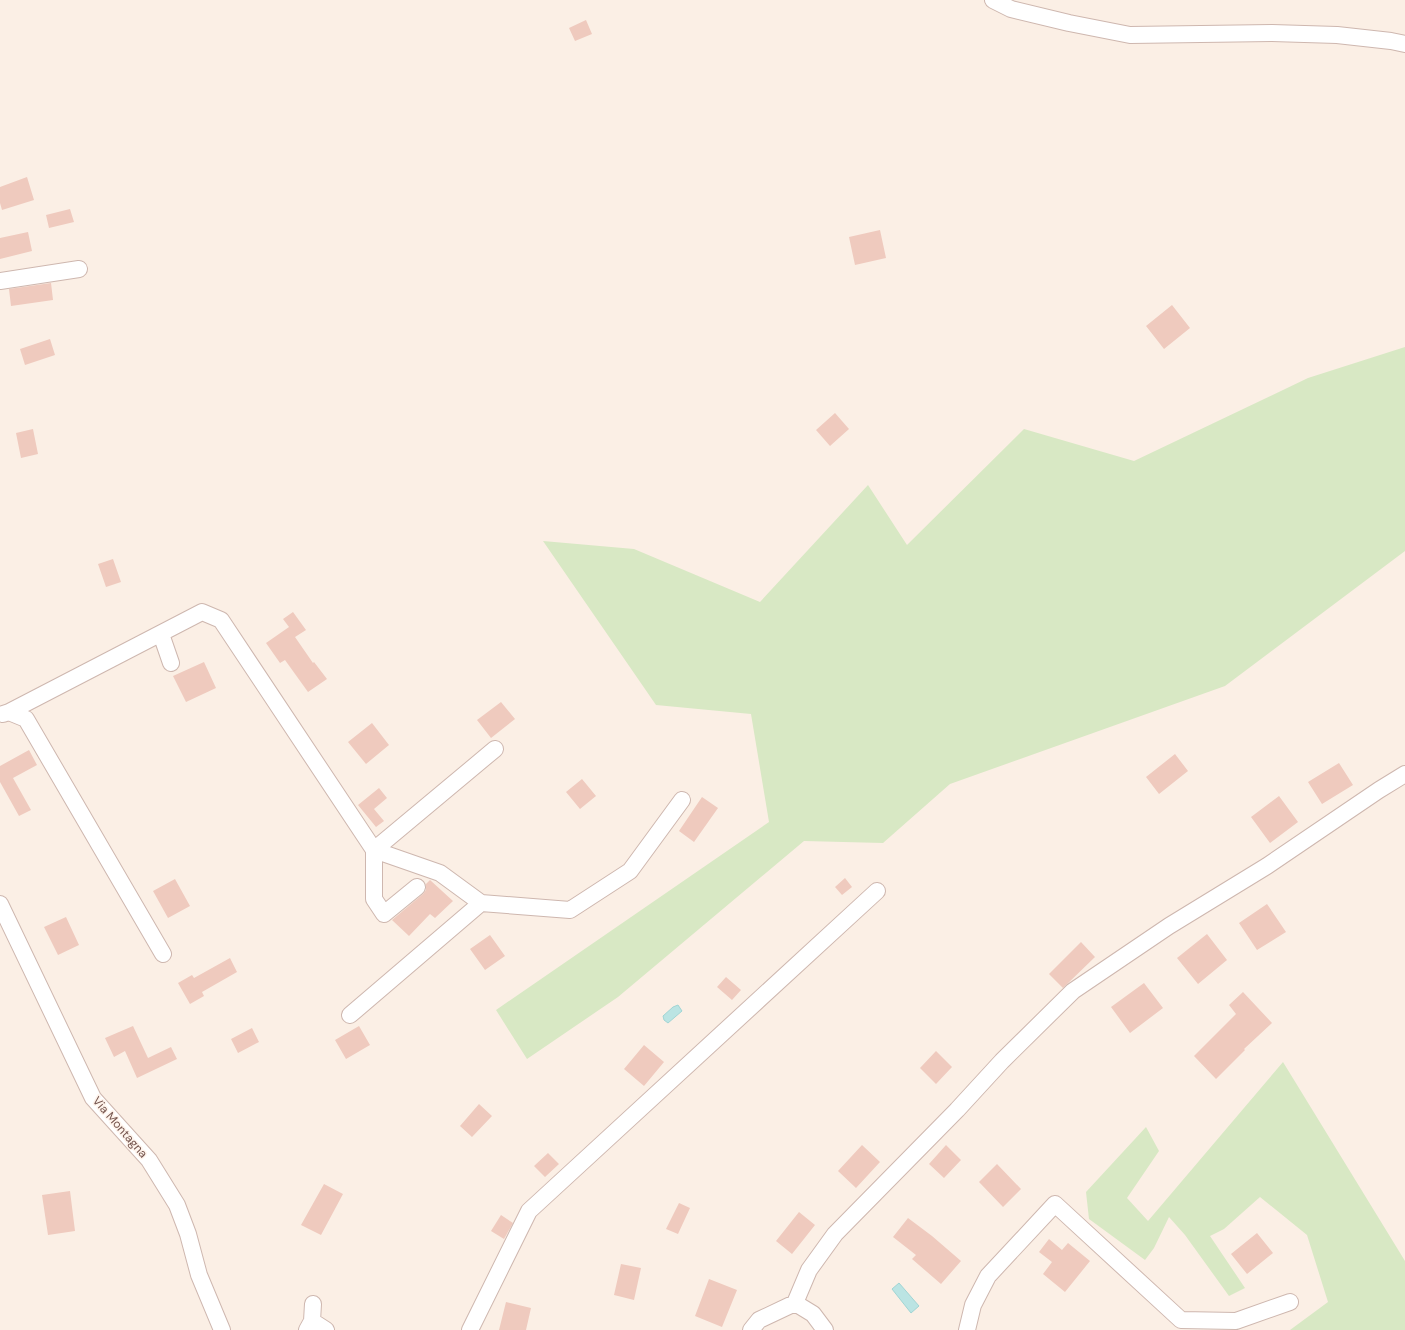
<svg xmlns="http://www.w3.org/2000/svg" width="1405" height="1330" font-family="'DM Sans',sans-serif">
  <rect width="100%" height="100%" fill="#fbefe5"/>
  <path fill="#d8e8c4" d="M1405 347V551L1225 686 950 784 883 843 804 841 618 997 527 1059 496 1010 769 822 751 714 656 705 543 541 634 549 760 602 868 485 907 545 1024 429 1134 461 1308 378Z
    M1283 1062 1405 1261V1330H1290L1328 1302 1307 1235 1260 1197 1224 1229 1210 1236 1245 1288 1229 1296 1185 1235 1169 1217 1154 1248 1145 1260 1089 1219 1086 1192 1146 1127 1159 1151 1127 1198 1148 1221Z"/>
  <path fill="#bbe4e3" stroke="#a1d5d4" d="M678 1005 682 1011 668 1023 664 1020 663 1016 673 1007Z
    M899 1283 919 1306 911 1313 892 1289Z"/>
  <path fill="#efcabe" d="M586 20 592 34 575 41 569 28Z
    M27 177 34 200 2 210 0 203V187Z
    M70 209 74 222 49 228 46 215Z
    M880 230 886 258 855 265 849 237Z
    M28 232 32 251 0 259V238Z
    M51 283 53 300 11 306 9 289Z
    M1172 305 1190 328 1164 349 1146 326Z
    M50 339 55 355 25 365 20 349Z
    M835 413 849 429 830 446 816 430Z
    M33 429 38 454 21 458 16 433Z
    M113 559 121 582 106 587 98 564Z
    M293 612 306 630 295 637 313 663 314 662 327 679 308 692 285 660 280 663 266 643 289 627 283 619Z
    M204 662 216 688 186 702 173 676Z
    M501 702 515 719 491 738 477 720Z
    M372 723 389 745 366 764 348 742Z
    M29 750 37 765 13 778 31 810 19 816 0 782V766Z
    M1175 754 1188 771 1159 794 1146 777Z
    M1339 763 1353 785 1322 804 1308 782Z
    M582 779 596 796 580 809 566 792Z
    M379 788 387 798 374 809 384 821 376 827 358 805Z
    M1279 796 1298 822 1270 843 1251 817Z
    M702 797 718 808 694 842 679 831Z
    M845 878 852 887 842 895 835 887Z
    M175 879 190 906 168 918 153 891Z
    M430 880 453 901 435 918 430 914 409 936 392 920 423 894 426 890V884Z
    M1267 904 1286 932 1257 950 1239 923Z
    M66 917 79 945 58 955 44 927Z
    M1207 934 1227 960 1198 984 1177 958Z
    M490 935 505 956 485 970 470 949Z
    M1081 942 1095 957 1063 988 1049 974Z
    M230 958 237 972 202 992 204 996 190 1004 178 983 192 975 194 978Z
    M726 977 741 990 732 1000 717 987Z
    M1144 983 1163 1008 1130 1033 1111 1007Z
    M1243 992 1272 1023 1244 1049 1245 1050 1216 1079 1194 1056 1236 1014 1229 1005Z
    M133 1026 148 1058 171 1047 177 1059 137 1078 125 1051 114 1057 105 1038Z
    M359 1026 370 1045 346 1059 335 1040Z
    M252 1028 259 1042 238 1053 231 1039Z
    M644 1045 664 1062 644 1086 624 1069Z
    M936 1051 952 1067 936 1084 920 1068Z
    M479 1104 492 1116 472 1137 460 1126Z
    M862 1145 880 1162 856 1188 838 1171Z
    M946 1145 961 1160 944 1178 929 1164Z
    M548 1153 559 1164 545 1177 534 1166Z
    M997 1164 1021 1189 1003 1207 979 1182Z
    M324 1184 343 1194 321 1235 301 1225Z
    M70 1191 75 1231 48 1235 42 1195Z
    M679 1203 690 1208 678 1234 666 1229Z
    M799 1212 815 1225 792 1254 776 1241Z
    M501 1215 513 1223 504 1239 491 1231Z
    M908 1218 932 1236 961 1261 941 1284 912 1259 916 1255 893 1237Z
    M1257 1233 1273 1253 1247 1274 1231 1254Z
    M1049 1239 1062 1250 1068 1243 1090 1261 1065 1292 1043 1274 1052 1262 1039 1252Z
    M621 1264 641 1268 634 1300 614 1295Z
    M709 1279 737 1290 722 1327 695 1316Z
    M506 1302 531 1308 526 1330H499Z"/>
  <g fill="none" stroke-linecap="round" stroke-linejoin="round">
    <g stroke="#ceb7af" stroke-width="18">
      <path id="minor" d="M993 0 1011 9 1069 23 1130 35 1272 33 1337 35 1391 41 1405 44
        M0 281 79 269
        M161 634 171 663
        M9 712 202 612 221 620 374 850 495 749
        M3 714 9 712 26 719 163 954
        M481 903 570 910 630 871 682 800
        M0 904 93 1098 149 1160 177 1205 188 1234 199 1275 222 1330
        M350 1015 481 903 440 873 374 850V899L384 914 417 887
        M795 1303 809 1270 835 1234 957 1110 1002 1061 1073 991 1169 926 1267 866 1379 790 1405 774
        M312 1321 313 1304
        M307 1330 312 1321 326 1330
        M470 1330 529 1211 877 891
        M751 1330 759 1320 795 1303 813 1314 825 1330
        M967 1330 973 1305 988 1276 1055 1204 1181 1320 1236 1321 1290 1302"/>
    </g>
    <use href="#minor" stroke="#fff" stroke-width="16"/>
  </g>
  <g text-anchor="middle" dominant-baseline="central" stroke-width="3" stroke-linejoin="round" paint-order="stroke">
    <g font-size="12" fill="#73534c" stroke="#fef3eb">
      <text transform="translate(120 1127) rotate(49)">Via Montagna</text>
    </g>
  </g>
</svg>
